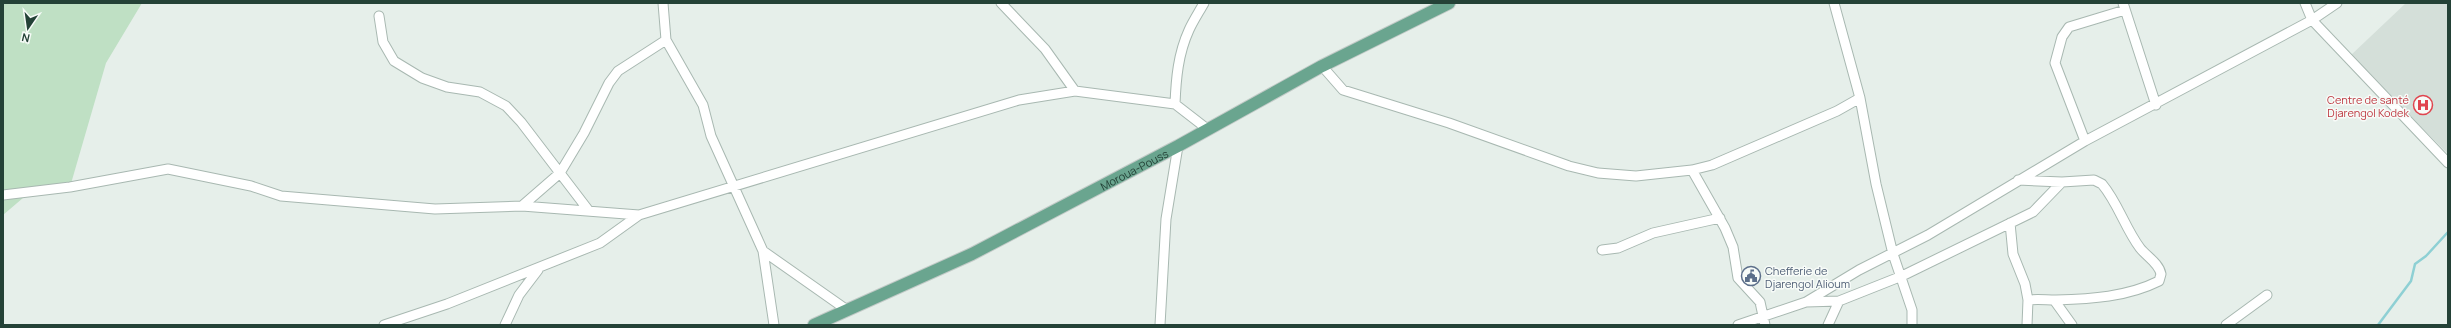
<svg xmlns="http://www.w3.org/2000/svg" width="2451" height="328" font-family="Manrope,sans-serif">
  <rect width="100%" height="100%" fill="#e6efea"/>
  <path fill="#d4dfd9" d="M2406 3H2448V154L2350 56Z"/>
  <path fill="#bfe0c4" d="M3 3H142L106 63 70 187 30 192 3 215Z"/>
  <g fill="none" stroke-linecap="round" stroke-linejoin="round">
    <path stroke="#8ed0d4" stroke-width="2.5" d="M2378 325 2411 281 2415 264 2426 256 2448 232"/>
    <g stroke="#a8b8b1" stroke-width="11">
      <path id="minor" d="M663 3 666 40 703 105 711 136 763 251 774 325
        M1001 3 1045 49 1075 91
        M1834 3 1860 98 1876 184 1893 254 1912 310V325
        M2123 3 2156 105
        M2305 3 2312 20 2448 163
        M379 16 383 42 394 61 422 78 447 87 480 92 506 106 521 122 589 211
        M1322 66 1343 90 1449 123 1569 166 1598 173 1636 176 1692 170 1712 165 1837 111 1860 98
        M1175 104C1176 79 1178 54 1189 30 1193 21 1199 12 1204 3
        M2085 141 2055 63 2062 37 2069 27 2125 10
        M1692 170 1725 228 1733 247 1738 278 1760 302 1765 325
        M2018 180 2062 182 2094 180 2102 184C2118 203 2125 228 2140 248 2146 256 2159 263 2161 274L2159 281C2127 297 2091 299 2056 300 2046 300 2038 299 2028 300
        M3 195 70 187 168 169 251 186 281 196 435 209 522 206 639 215
        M522 206 560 173 584 133 609 83 618 71 666 40
        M2010 223 2013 254 2025 284 2028 300 2027 325
        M1602 250 1618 248 1653 233 1720 218
        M763 251 847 310
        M2054 300 2072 325
        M1806 302 1839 301 1902 276 2033 212 2062 182
        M384 325 447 304 600 243 639 215 1019 100 1075 91 1175 104 1206 128
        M505 325 519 295 538 270
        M1160 325 1166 219 1178 146
        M1738 325 1806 302 1859 270 1928 235 2085 141 2312 20 2337 3
        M1828 325 1839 301
        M2226 325 2267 295"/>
    </g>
    <g stroke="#c2cac7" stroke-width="14">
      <g id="major">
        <path id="s1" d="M814 325 972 254 1178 146 1322 66 1449 3"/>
      </g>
    </g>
    <use href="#minor" stroke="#fff" stroke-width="9"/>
    <use href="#major" stroke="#6aa58f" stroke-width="12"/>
  </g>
  <defs>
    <g id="hospital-ring" transform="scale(1)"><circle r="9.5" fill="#f7fbf8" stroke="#e0444e" stroke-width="1.5"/><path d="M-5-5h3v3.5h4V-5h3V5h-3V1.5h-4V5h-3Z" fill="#e0444e"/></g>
    <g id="civic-ring" transform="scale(1)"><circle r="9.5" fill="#f7fbf8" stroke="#5c6f8a" stroke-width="1.5"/><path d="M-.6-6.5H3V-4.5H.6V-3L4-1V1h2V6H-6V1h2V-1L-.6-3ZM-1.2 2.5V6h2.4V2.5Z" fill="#5c6f8a"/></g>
  </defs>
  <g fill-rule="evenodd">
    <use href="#hospital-ring" x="2423" y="105"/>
    <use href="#civic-ring" x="1751" y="276"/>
  </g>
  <g text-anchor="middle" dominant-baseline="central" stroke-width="3" stroke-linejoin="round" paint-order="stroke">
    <g font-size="11" fill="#be3a42" stroke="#f7fbf8" text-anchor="end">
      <text x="2409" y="99">Centre de santé<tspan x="2409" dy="13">Djarengol Kodek</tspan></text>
    </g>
    <g font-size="11" fill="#244237" stroke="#f7fbf8">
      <text stroke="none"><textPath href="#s1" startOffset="356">Moroua-Pouss</textPath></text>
    </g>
    <g font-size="11" fill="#4e5e75" stroke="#f7fbf8" text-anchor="start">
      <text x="1765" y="270">Chefferie de<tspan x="1765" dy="13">Djarengol Alioum</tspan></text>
    </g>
  </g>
  <rect width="2451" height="328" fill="none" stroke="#244237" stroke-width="8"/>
  <g transform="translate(28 28) rotate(193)" stroke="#f7fbf8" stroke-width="3" paint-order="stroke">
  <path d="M0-3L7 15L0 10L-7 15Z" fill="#244237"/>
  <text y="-6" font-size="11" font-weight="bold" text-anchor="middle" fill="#244237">N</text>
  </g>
</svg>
